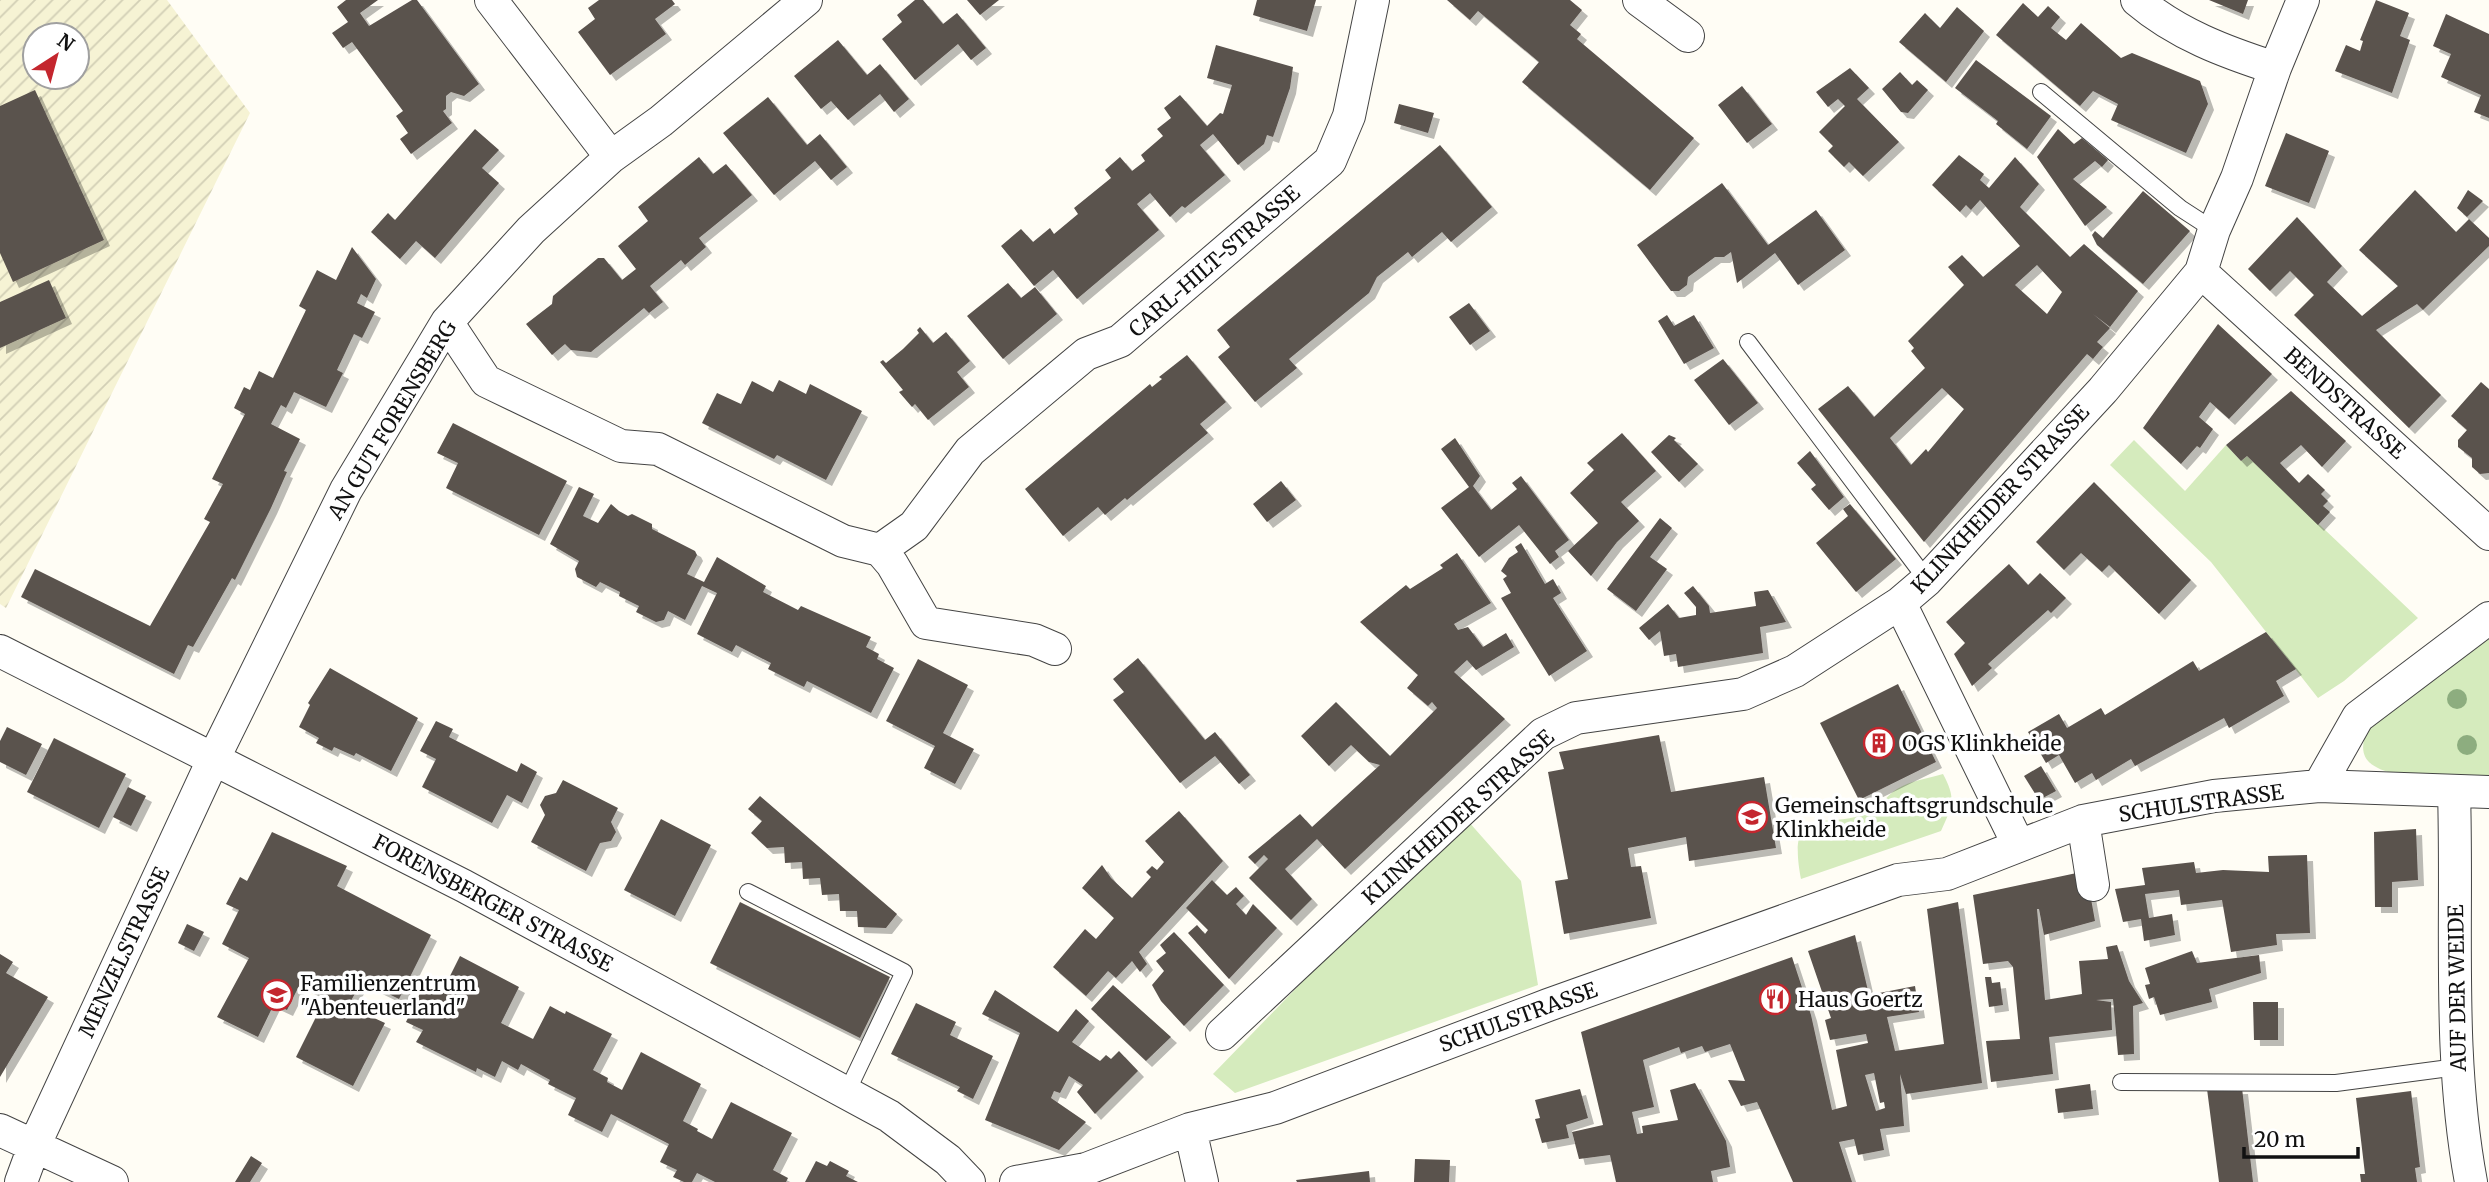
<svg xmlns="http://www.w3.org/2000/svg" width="2489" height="1182" font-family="Merriweather,serif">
  <defs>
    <pattern id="farmland-furrows" width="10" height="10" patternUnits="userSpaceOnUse" patternTransform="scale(1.75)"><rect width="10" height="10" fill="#f6f3d4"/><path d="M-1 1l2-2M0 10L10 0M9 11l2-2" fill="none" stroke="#d2cfb5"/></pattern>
    <filter id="shadow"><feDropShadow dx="6" dy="6" stdDeviation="0" flood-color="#0004"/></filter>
  </defs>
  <rect width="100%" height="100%" fill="#fffdf5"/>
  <path fill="url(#farmland-furrows)" fill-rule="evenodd" d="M0 0H167L250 113 6 608 0 604ZM35 35H77V77H35Z"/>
  <path fill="#d5ebbd" d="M2134 440 2185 491 2226 445 2241 461 2247 456 2418 618 2344 681 2318 698 2211 562 2110 465Z
    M2489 638V775C2458 775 2335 791 2369 728Z
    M1943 774C1957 800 1952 806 1941 831L1801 879C1785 796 1832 834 1873 810 1882 805 1888 794 1897 789 1910 781 1929 778 1943 774Z
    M1468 821 1521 881 1538 985 1235 1093 1213 1074 1402 879Z"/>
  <path fill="#5a524d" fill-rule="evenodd" filter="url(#shadow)" d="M346 0H378L360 13 369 26 412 0H417L479 84 464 96 451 92 446 96V109L443 111 452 123 411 154 400 139 408 133 396 116 403 111 352 42 343 48 332 33 348 22 337 7Z
    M599 0H672L675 4 655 19 666 34 610 75 578 32 595 19 588 8Z
    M915 0H923L943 24 957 13 986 48 971 60 958 44 915 80 882 39 902 22 897 15Z
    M967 0H999L980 15Z
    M1257 0H1316L1307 31 1253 15Z
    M1447 0H1570L1582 10 1570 25 1581 34 1577 39 1694 138 1650 190 1522 82 1539 62 1478 11 1470 20Z
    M2209 0H2248L2243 14Z
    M2376 0 2409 13 2400 36 2410 40 2392 93 2335 71 2346 45 2360 51 2363 41 2360 40Z
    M2023 3 2038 17 2048 6 2060 17 2051 28 2066 40 2081 23 2121 58 2132 53 2200 81 2208 104 2186 153 2111 120 2118 104 2093 91 2080 106 1996 35Z
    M1957 7 1984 31 1946 82 1899 42 1925 13 1940 28Z
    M2446 14 2489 34V118L2474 112 2481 95 2441 77 2451 54 2433 46Z
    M838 40 867 75 880 64 909 99 894 112 880 94 848 120 831 101 821 109 794 76Z
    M1216 45 1293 67 1290 88 1273 137 1267 135 1264 144 1238 165 1213 134 1200 145 1225 175 1185 208 1182 206 1170 217 1150 193 1137 204 1159 230 1077 299 1053 270 1034 286 1001 246 1021 229 1033 242 1050 228 1054 234 1078 214 1074 208 1111 178 1105 170 1120 157 1132 171 1145 161 1141 155 1163 136 1157 129 1171 118 1164 108 1180 95 1207 126 1220 113 1223 114 1232 85 1207 78Z
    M1976 60 2051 116 2027 149 1996 124 1998 121 1955 88Z
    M1850 68 1869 88 1857 99 1899 142 1863 176 1849 162 1844 167 1828 151 1833 146 1819 132 1845 106 1838 99 1828 107 1816 92Z
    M1900 72 1912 85 1917 80 1928 90 1908 113 1901 112 1882 89Z
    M1742 86 1772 124 1747 143 1718 105Z
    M35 90 104 240 13 282 0 253V106Z
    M768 97 807 145 820 134 847 167 831 180 815 161 774 195 723 133Z
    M1399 104 1434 113 1428 133 1394 123Z
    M475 129 499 150 482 168 499 183 435 258 416 241 400 259 371 232 388 213 395 220Z
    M2058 129 2074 144 2082 138 2108 160 2102 167 2095 161 2073 179 2107 207 2085 226 2037 157Z
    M2286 133 2329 151 2309 203 2265 186Z
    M1440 145 1492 207 1451 242 1442 232 1412 257 1408 252 1377 277 1369 293 1289 359 1297 368 1255 402 1218 357 1230 347 1217 330Z
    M1959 155 1984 174 1980 180 1989 188 2015 157 2039 184 2020 207 2070 257 2084 244 2138 291 2110 327 2093 314 2110 328 2097 342 2103 347 2093 359 2087 354 1924 542 1818 409 1848 386 1874 417 1925 368 1911 351 1914 348 1908 341 1964 285 1948 267 1962 255 1983 277 2020 246 1980 200 1971 210 1966 205 1960 212 1932 185ZM2037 265 2062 292 2047 314 2015 285ZM1942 388 1964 409 1928 452 1926 449 1911 465 1890 438Z
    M699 157 713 174 726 164 752 195 699 238 706 247 685 265 681 260 650 286 663 302 649 313 644 308 591 352 571 350 565 344 552 355 526 324 552 304 553 296 598 258H604L622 280 636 269 618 246 648 221 638 207Z
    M1722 183 1768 245 1816 210 1845 250 1798 285 1775 253 1737 283 1731 252 1724 257H1715L1688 277 1687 285 1679 291H1671L1637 245Z
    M2415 190 2456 232 2469 219 2489 238V246L2423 310 2417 304 2376 330 2441 395 2409 428 2294 315 2314 295 2290 271 2270 291 2248 269 2297 217 2342 266 2327 282 2362 316 2398 286 2359 250Z
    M2468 190 2483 201 2467 217 2457 208Z
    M2143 191 2190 231 2143 284 2097 245 2092 235 2095 231 2103 238Z
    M352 247 376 279 367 298 361 294 357 303 375 312 362 338 354 334 337 370 343 373 326 407 294 392 286 408 281 405 271 424 300 439 284 471 287 472 271 508 235 580 232 578 193 647 188 645 174 674 21 597 35 569 150 626 210 522 204 519 223 484 212 479 245 414 234 408 244 387 250 390 259 371 273 378 306 310 299 306 317 270 336 280Z
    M49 280 66 318 0 348V302Z
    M1008 283 1021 298 1035 287 1057 314 1003 359 967 316Z
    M1469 303 1490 331 1470 345 1449 317Z
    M1667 315 1674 326 1694 315 1714 348 1684 364 1658 321Z
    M2218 324 2272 374 2229 419 2210 402 2199 417 2213 429 2200 448 2197 446 2181 464 2143 428Z
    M920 327 933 343 946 332 970 361 957 372 969 387 928 420 915 404 912 407 899 392 903 390 880 362 883 360 886 363 903 349 919 333 917 330Z
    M1187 355 1226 402 1200 424 1208 433 1127 500 1125 498 1105 515 1098 507 1063 536 1025 489 1150 384 1152 387 1162 379 1159 377Z
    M1723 359 1758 403 1729 425 1694 380Z
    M779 380 806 394 810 384 862 411 826 480 777 455 774 459 702 423 717 393 741 404 752 381 773 392Z
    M2481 382 2489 389V473L2480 474 2472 467V458L2458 447V440L2467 430 2451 416Z
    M2291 391 2346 441 2322 467 2301 445 2280 463 2299 483 2308 474 2325 490 2321 494 2328 501 2323 506 2330 512 2318 525 2247 456 2241 461 2226 445Z
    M453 423 567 481 539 535 446 488 458 463 437 453Z
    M1622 433 1656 471 1621 502 1639 521 1617 542 1591 576 1568 551 1598 523 1570 493 1594 470 1587 463Z
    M1669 435 1676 438 1674 440 1698 464 1679 482 1651 452Z
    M1455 438 1480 476 1473 486 1491 510 1517 489 1512 483 1521 476 1569 540 1555 551 1559 557 1550 564 1519 525 1479 557 1441 508 1469 487 1441 449Z
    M1810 451 1844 497 1829 510 1811 489 1816 485 1797 463Z
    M1281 481 1296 500 1267 522 1253 504Z
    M2094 482 2191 580 2159 614 2109 565 2102 572 2081 553 2064 570 2036 542Z
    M579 487 594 494 583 516 598 523 611 504 619 511 628 516 632 514 652 524V529L695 551 697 555 687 574 704 582 717 557 766 586 763 592 798 610 801 606 871 637 866 647 879 654 877 659 894 668 871 713 807 681 804 687 768 669 771 663 736 645 732 652 697 634 717 593 702 586 685 620 668 611 664 620 656 622 636 612 639 606 619 596 620 592 600 582 596 587 577 577 575 569 579 561 550 544Z
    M1850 504 1896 559 1856 592 1816 543 1848 516 1843 509Z
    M1660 518 1672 528 1650 557 1667 569 1636 611 1607 589Z
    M1521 543 1545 584 1553 579 1561 593 1553 598 1587 651 1549 676 1501 598 1511 593 1503 579 1507 576 1501 571 1509 558 1518 552 1515 547Z
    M1457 553 1491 603 1454 624 1458 630 1468 627 1483 647 1506 633 1514 647 1476 670 1467 660 1454 672 1505 719 1345 869 1317 839 1285 869 1312 899 1291 920 1249 878 1268 859 1264 855 1255 864 1248 857 1300 814 1312 827 1380 765 1369 762 1351 745 1329 766 1301 736 1336 702 1390 756 1437 708 1432 702 1428 706 1407 688 1418 675 1360 622 1406 585 1410 589 1443 568 1440 565Z
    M2009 564 2028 585 2040 573 2066 598 2051 613 2048 610 1988 664 1992 668 1972 686 1954 654 1965 643 1946 622Z
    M1693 586 1709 606 1710 613 1756 606 1754 592 1768 590 1786 622 1760 627 1763 653 1678 667 1676 654 1664 656 1660 631 1649 640 1639 628 1668 604 1679 618 1696 615V607L1684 593Z
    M2266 632 2296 669 2276 681 2284 696 2229 728 2224 718 2135 766 2131 759 2096 780 2092 773 2075 783 2059 755 2046 763 2028 732 2059 714 2067 728 2101 708 2105 715 2193 661 2199 671Z
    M1138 658 1205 740 1215 732 1250 775 1239 784 1215 756 1180 783 1113 700 1124 692 1113 679Z
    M918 659 968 685 943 733 974 749 955 784 924 768 935 746 886 721Z
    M330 668 418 718 391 771 356 753 354 756 334 747 332 751 316 743 319 738 299 727 310 705 308 703Z
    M1898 684 1936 762 1859 800 1820 723Z
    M436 721 453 729 449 737 517 772 521 763 537 772 522 803 507 795 492 823 422 787 436 759 420 751Z
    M7 727 42 744 26 775 0 762V741Z
    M1659 735 1671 792 1764 777 1776 848 1689 861 1686 837 1628 848 1631 867 1641 866 1651 918 1564 934 1555 881 1568 879 1548 772 1564 769 1559 752Z
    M54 738 126 774 99 828 27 792Z
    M2041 766 2056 791 2039 800 2024 776Z
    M563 780 618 808 611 822 616 832 611 841 600 843 586 871 531 842 545 815 540 805 545 796 556 793Z
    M128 787 146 796 131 826 113 817Z
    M760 796 897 914 886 928 858 927 857 911H840L839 894 822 895 820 878 803 879 802 862 785 863 784 847 767 848 751 833 762 821 748 809Z
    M1179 811 1223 861 1139 952 1147 964 1140 972 1132 961 1116 978 1108 971 1086 996 1053 967 1085 929 1096 939 1114 918 1082 888 1102 865 1111 878 1132 898 1151 877 1146 872 1152 866 1157 870 1164 862 1145 841Z
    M661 819 711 845 675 916 624 890Z
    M2416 829 2418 880 2392 882V907H2375L2374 832Z
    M272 832 347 866 337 886 431 935 399 999 362 981 348 1006 385 1023 353 1086 296 1057 326 997 300 984 287 1010 274 1004 258 1037 217 1017 249 958 222 944 239 910 226 904 240 877 247 881Z
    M2307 855 2310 933 2276 934 2277 945 2231 952 2222 900 2181 905 2179 890 2145 894 2149 918 2172 914 2175 935 2144 941 2141 919 2123 922 2115 889 2145 885 2142 868 2194 862 2196 873 2223 870 2269 872 2268 856Z
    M2086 871 2095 921 2044 935 2039 909H2037L2045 1000 2082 994 2079 961 2108 959 2106 947 2117 945 2129 981 2143 1003 2133 1006 2134 1054 2118 1055 2113 999 2096 1000 2111 1002 2112 1030 2049 1037 2053 1074 1991 1082 1986 1041 2020 1039 2013 967 2008 961 1983 964 1973 895Z
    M1212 880 1227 895 1236 887 1244 896 1236 904 1246 915 1253 904 1277 928 1229 979 1188 933 1197 925 1205 934 1208 930 1186 908Z
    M740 902 890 977 860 1038 710 963Z
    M1958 902 1982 1083 1906 1094 1900 1074 1904 1126 1880 1129 1884 1150 1858 1155 1854 1139 1839 1142 1852 1182H1793L1757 1102 1741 1106 1728 1080 1745 1081 1730 1044 1705 1052 1702 1046 1681 1053 1679 1047 1643 1060 1654 1107 1632 1112 1637 1134 1643 1133 1642 1126 1678 1120 1670 1090 1695 1083 1726 1141 1730 1167 1711 1171 1713 1182H1616L1610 1155 1579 1159 1572 1132 1603 1125 1581 1032 1792 957 1811 1015 1832 1110 1847 1106 1836 1050 1868 1043 1866 1034 1830 1040 1825 1020 1831 1018 1808 951 1855 935 1869 995 1915 986 1919 1012 1887 1017 1895 1051 1944 1044 1927 909ZM1874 1073 1880 1103 1884 1102 1885 1108 1876 1111 1865 1075Z
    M187 924 204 932 194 951 178 943Z
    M1174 932 1224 985 1184 1026 1161 1001 1152 985 1164 971 1156 961 1166 953 1160 945Z
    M2192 951 2197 963 2259 955 2261 973 2209 989 2212 1002 2160 1015 2154 997 2149 999 2145 985 2150 984 2145 968Z
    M0 954 13 962 6 973 48 997 0 1077Z
    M460 956 519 987 501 1023 533 1039 550 1006 565 1014 566 1011 612 1034 593 1070 608 1078 607 1082 622 1090 641 1052 701 1084 683 1121 698 1129 697 1131 712 1139 731 1102 792 1133 773 1170 788 1178 786 1182H715L697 1173 692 1182H684L673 1177 677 1170 660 1162 669 1144 611 1114 602 1132 568 1115 576 1098 548 1084 550 1080 521 1064 518 1070 502 1061 495 1077 477 1068 476 1072 416 1042 423 1030 406 1022 425 983 442 992Z
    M1985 977H1991L1992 983 2000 982 2003 1005 1989 1007Z
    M1113 985 1171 1037 1146 1061 1091 1009Z
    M995 990 1058 1032 1076 1009 1089 1021 1072 1042 1100 1061 1106 1055 1111 1059 1119 1051 1138 1071 1095 1114 1077 1092 1083 1085 1069 1076 1060 1093 1054 1091 1051 1098 1086 1122 1059 1150 985 1120 1020 1033 982 1014Z
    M2253 1002H2278V1040H2254Z
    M916 1003 956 1022 950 1035 993 1056 973 1099 957 1091 960 1087 891 1054Z
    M2090 1084 2093 1109 2058 1113 2055 1089Z
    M2242 1088 2253 1182H2219L2207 1089Z
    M1580 1089 1588 1118 1566 1125 1569 1138 1542 1143 1535 1119 1540 1118 1535 1100Z
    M2411 1091 2420 1167 2415 1168 2417 1182H2361L2360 1174H2365L2356 1098Z
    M251 1156 262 1163 250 1182H235Z
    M1415 1159 1450 1160 1449 1182H1414Z
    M816 1161 827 1166 830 1161 849 1171 846 1176 858 1182H805Z
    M1369 1171 1370 1182H1297L1296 1180Z"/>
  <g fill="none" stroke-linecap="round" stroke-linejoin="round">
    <g stroke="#444" stroke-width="18">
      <path id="service" d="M2041 92 2180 208 2214 230
        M1748 342 1927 580
        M748 892 904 972 847 1092
        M2121 1082 2336 1083 2457 1067"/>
    </g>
    <g stroke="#444" stroke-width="34">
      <path id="minor" d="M491 0 611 157
        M1639 0 1688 36
        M2137 0C2177 34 2225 52 2275 68
        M2201 272 2489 534
        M447 322 486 381 621 446 658 449 843 541 880 550 914 526 970 451 1086 354 1120 341 1330 161 1349 116 1373 0
        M880 550 892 564 926 623 1034 640 1055 649
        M1900 603 2018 844
        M0 651 464 886 889 1116 948 1160 969 1182
        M2319 786 2358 717 2489 618
        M2454 792C2458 923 2447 1053 2471 1182
        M2083 821 2093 885
        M1222 1034 1543 734 1576 718 1743 694 1795 671 1900 603 1927 580 2103 390 2201 272 2214 230 2237 178 2275 68 2303 0
        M1190 1129 1202 1182
        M0 1130 112 1182
        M21 1182 35 1144 213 760 346 490 447 322 531 230 611 157 661 121 806 0
        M1016 1182 1086 1169 1190 1129 1275 1108 1548 1005 1898 880 1947 874 2083 821 2214 796 2319 786 2489 792"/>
    </g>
    <use href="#service" stroke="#fff" stroke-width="16"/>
    <use href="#minor" stroke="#fff" stroke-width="32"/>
  </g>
  <g fill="#8dad7f">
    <circle cx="2457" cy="699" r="10"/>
    <circle cx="2467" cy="745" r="10"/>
  </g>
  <defs>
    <g id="building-ring" transform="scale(1.575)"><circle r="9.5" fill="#fff" stroke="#c4262e" stroke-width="1.5"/><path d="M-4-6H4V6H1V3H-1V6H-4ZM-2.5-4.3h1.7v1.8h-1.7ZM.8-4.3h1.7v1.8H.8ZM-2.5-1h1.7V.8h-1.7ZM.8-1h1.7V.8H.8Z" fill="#c4262e"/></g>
    <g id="school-ring" transform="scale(1.575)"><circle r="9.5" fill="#fff" stroke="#c4262e" stroke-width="1.5"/><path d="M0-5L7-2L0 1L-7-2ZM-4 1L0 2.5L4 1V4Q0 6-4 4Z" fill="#c4262e"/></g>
    <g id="restaurant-ring" transform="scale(1.575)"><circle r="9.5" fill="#fff" stroke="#c4262e" stroke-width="1.5"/><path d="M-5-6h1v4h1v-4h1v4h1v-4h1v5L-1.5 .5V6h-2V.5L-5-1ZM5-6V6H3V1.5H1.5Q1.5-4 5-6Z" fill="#c4262e"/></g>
  </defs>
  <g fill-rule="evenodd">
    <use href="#building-ring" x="1879" y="743"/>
    <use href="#school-ring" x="1752" y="817"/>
    <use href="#school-ring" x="277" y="995"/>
    <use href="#restaurant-ring" x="1775" y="999"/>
  </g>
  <g text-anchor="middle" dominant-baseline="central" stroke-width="7" stroke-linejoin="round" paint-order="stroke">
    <g font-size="21" fill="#111" stroke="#fff">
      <text transform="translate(1214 261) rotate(-41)">CARL-HILT-STRASSE</text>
      <text transform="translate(2345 403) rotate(42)">BENDSTRASSE</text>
      <text transform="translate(392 420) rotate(-59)">AN GUT FORENSBERG</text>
      <text transform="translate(2000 499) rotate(-47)">KLINKHEIDER STRASSE</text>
      <text transform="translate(2201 803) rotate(-8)">SCHULSTRASSE</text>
      <text transform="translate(1458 817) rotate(-42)">KLINKHEIDER STRASSE</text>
      <text transform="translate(493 903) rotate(28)">FORENSBERGER STRASSE</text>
      <text transform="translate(124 952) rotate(-65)">MENZELSTRASSE</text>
      <text transform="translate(2457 988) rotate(-91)">AUF DER WEIDE</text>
      <text transform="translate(1518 1017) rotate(-20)">SCHULSTRASSE</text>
    </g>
    <g font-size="21" fill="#111" stroke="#fff" text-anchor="start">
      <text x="1902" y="743">OGS Klinkheide</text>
      <text x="1775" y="805">Gemeinschaftsgrundschule<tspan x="1775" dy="24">Klinkheide</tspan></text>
      <text x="300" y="983">Familienzentrum<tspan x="300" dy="24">"Abenteuerland"</tspan></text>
      <text x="1798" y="999">Haus Goertz</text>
    </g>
  </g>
  <g transform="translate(56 56) rotate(36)"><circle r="33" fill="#ffffff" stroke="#a0a0a0" stroke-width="2"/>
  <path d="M0-5L12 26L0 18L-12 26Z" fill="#c4262e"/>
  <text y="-10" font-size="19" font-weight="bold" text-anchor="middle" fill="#111111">N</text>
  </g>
  <path d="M2244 1147v10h114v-10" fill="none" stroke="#111111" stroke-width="3.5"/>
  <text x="2254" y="1147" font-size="21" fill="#111111" stroke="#ffffff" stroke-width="5" paint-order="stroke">20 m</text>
</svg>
